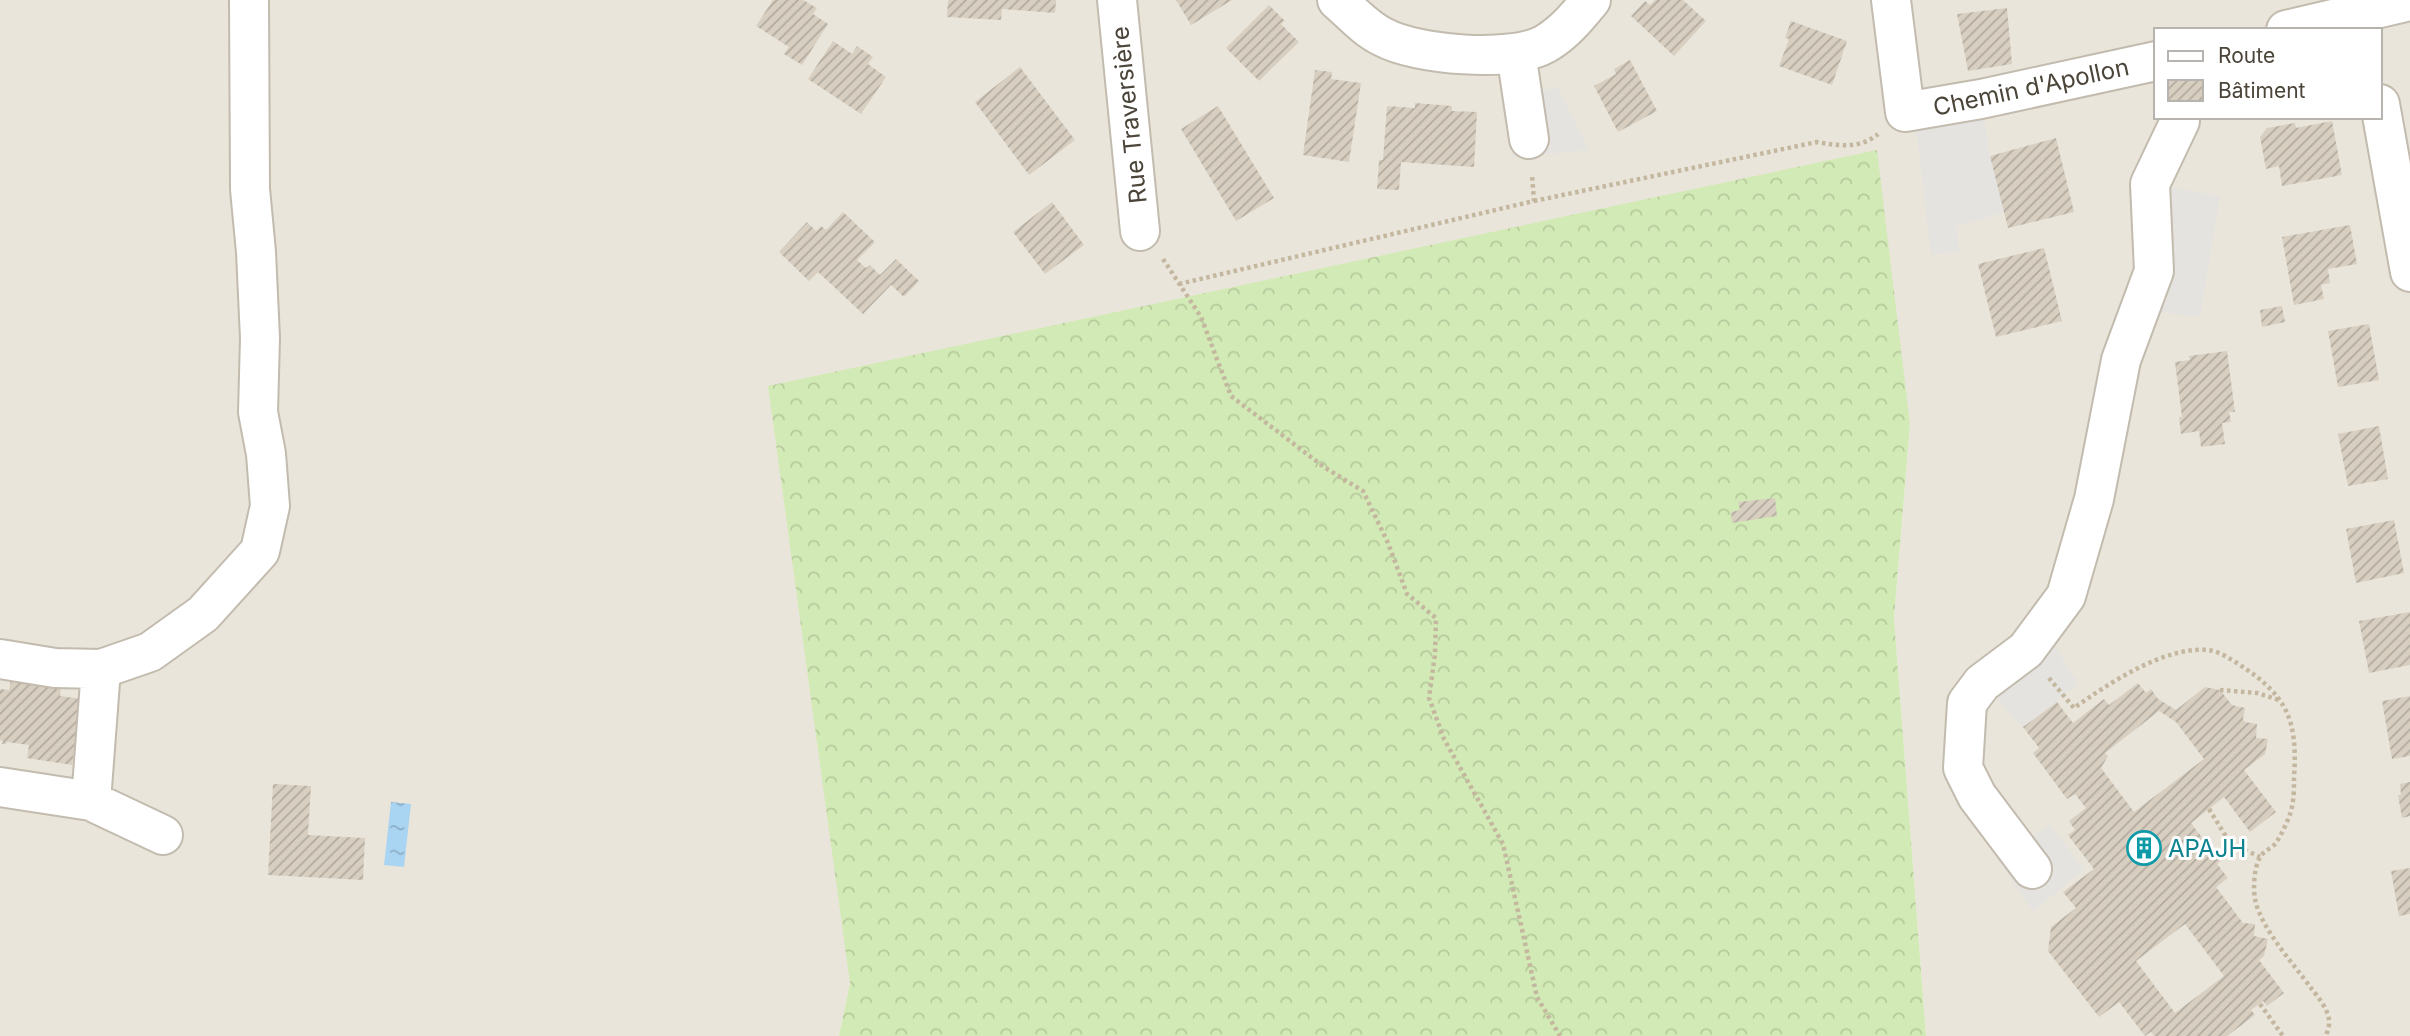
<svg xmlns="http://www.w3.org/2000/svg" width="2410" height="1036" font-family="Inter,sans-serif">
  <defs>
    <pattern id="forest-crowns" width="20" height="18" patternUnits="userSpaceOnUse" patternTransform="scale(1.75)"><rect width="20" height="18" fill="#d2eab5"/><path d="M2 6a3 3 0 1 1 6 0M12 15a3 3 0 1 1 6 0" fill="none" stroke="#b6ca9c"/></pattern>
    <pattern id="water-ripples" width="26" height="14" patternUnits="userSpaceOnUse" patternTransform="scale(1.75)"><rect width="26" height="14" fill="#a9d4f2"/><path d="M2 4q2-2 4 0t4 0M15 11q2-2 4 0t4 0" fill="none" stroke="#8caec5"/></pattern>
    <pattern id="building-hatch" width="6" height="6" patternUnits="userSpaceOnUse" patternTransform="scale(1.75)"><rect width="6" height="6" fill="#d8cfc1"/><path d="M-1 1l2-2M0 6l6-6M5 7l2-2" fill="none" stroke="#b1aa9e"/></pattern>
  </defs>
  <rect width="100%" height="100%" fill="#f6f3ec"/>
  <path fill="#eae5da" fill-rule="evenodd" d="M0 0H2410V1036H1926L1894 618 1910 424 850 983 839 1036H0ZM2156 30H2380V117H2156Z"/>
  <path fill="url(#forest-crowns)" d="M1877 150 1910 424 1894 618 1926 1036H839L850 983 768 386Z"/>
  <path fill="#e5e3e0" d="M1557 86 1589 150 1512 157 1510 103Z
    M1981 99 1990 156 2004 212 1957 227 1959 252 1931 255 1914 111Z
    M2150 184 2220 196 2200 317 2139 310Z
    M2043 628 2079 684 2023 727 1982 683Z
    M2050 825 2084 869 2033 912 1998 860Z"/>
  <path fill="url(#water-ripples)" d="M391 802 411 804 404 867 384 865Z"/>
  <path fill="url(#building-hatch)" fill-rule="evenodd" d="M773 0H803L817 8 813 14 828 24 802 65 784 54 789 47 756 26Z
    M948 0H1056L1055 13 1002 9 1001 20 947 17Z
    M1176 0H1232L1191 25Z
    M1655 0H1683L1706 21 1674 56 1631 16 1645 1 1650 5Z
    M1269 5 1285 21 1281 24 1299 42 1259 81 1226 48Z
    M2007 8 2012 64 1968 71 1957 14Z
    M1791 21 1847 41 1832 85 1779 66 1789 39 1785 38Z
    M833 41 852 54 857 46 873 57 868 64 886 77 861 114 808 79Z
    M1630 60 1657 111 1618 132 1594 86 1616 74 1614 69Z
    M1020 67 1075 140 1029 175 975 102Z
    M1315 70 1332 72 1331 79 1361 83 1349 162 1303 155Z
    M1415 103 1452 106V111L1477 112 1474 167 1401 162 1399 190 1377 189 1379 160H1383L1387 106 1415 108Z
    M1218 106 1274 198 1236 221 1181 129Z
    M2332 121 2342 175 2282 186 2279 166 2266 169 2260 137 2267 128 2295 123 2296 128Z
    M2056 138 2074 212 2008 228 1990 156Z
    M1052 202 1084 245 1045 274 1013 232Z
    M843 212 875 242 857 260 866 268 870 265 880 275 896 259 919 281 904 297 891 285 863 314 818 272 809 281 779 252 807 222 816 231 821 226 826 230Z
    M2350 225 2357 264 2328 269 2330 283 2321 285 2324 299 2294 305 2282 237Z
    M2044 248 2062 321 1996 337 1978 264Z
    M2282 306 2285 322 2262 327 2260 310Z
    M2369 324 2379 380 2338 387 2328 331Z
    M2227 351 2235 412H2229L2231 422 2222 423 2225 444 2201 447 2199 431 2181 434 2179 417H2182L2175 362 2190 360 2189 356Z
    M2379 426 2388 479 2348 486 2338 434Z
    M1775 498 1777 516 1732 523 1731 512 1740 510 1738 502Z
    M2394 520 2404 573 2356 583 2346 529Z
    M2410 612V665L2369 673 2359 621Z
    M11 679 42 684V686L61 689 60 696 82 699 72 765 27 758 29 745 7 742 6 744H2L3 741 0 740V689L9 690Z
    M2138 683 2146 693 2151 689 2158 699 2176 710 2205 687 2220 690 2232 705 2245 708 2243 719 2245 722 2257 724 2256 738 2268 739 2265 754 2244 770 2276 812 2250 832 2224 797 2191 823 2220 861 2217 864 2228 878 2216 887 2243 923 2255 924 2254 936 2268 939 2264 956 2259 960 2284 993 2267 1006 2263 1001 2251 1010 2255 1015 2227 1036H2154L2151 1032 2145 1036 2119 1002 2099 1017 2048 951 2051 927 2076 908 2063 892 2094 869 2068 835 2075 830 2069 821 2086 808 2075 794 2067 799 2033 753 2039 748 2023 727 2057 702 2073 723 2104 699 2109 705ZM2159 711 2176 722 2204 759 2134 812 2101 768 2108 756 2105 753ZM2185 924 2224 976 2175 1013 2136 961Z
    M2410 696V756L2392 759 2382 701Z
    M2410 782V816L2402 818 2398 795H2401L2400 784Z
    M273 784 311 786 308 835 365 838 363 880 268 875Z
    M2410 868V914L2399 916 2391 871Z"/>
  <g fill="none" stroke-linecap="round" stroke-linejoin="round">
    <g stroke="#c2bbae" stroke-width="42">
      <path id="minor" d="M1117 0 1140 231
        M1337 0C1351 12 1366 29 1383 37 1416 55 1511 63 1545 44 1564 33 1577 17 1591 0
        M1891 0 1905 112 1981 99 2156 61
        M2286 30 2410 1
        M1516 53 1529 139
        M2380 104 2410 272
        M0 659 55 668 101 669 150 652 203 614 260 551 270 506 266 454 258 412 260 338 256 252 250 189 249 0
        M0 787 91 801 163 835
        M91 801 101 669
        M2032 869 1977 796 1963 768 1967 703 1982 683 2026 650 2066 596 2094 499 2121 360 2154 271 2150 184 2180 121V117"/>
    </g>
    <path stroke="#c4b79f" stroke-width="4.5" stroke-dasharray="3.5 3.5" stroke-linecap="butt" d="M1534 201 1817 142C1839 146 1860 149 1878 134
      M1163 259 1201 317 1231 396 1324 467 1363 491 1388 543 1407 594 1436 618 1435 654 1429 698 1444 739 1503 844 1537 997 1560 1036
      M1179 284 1534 201 1532 175
      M2049 678 2074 708C2108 684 2164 646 2208 650 2218 651 2229 658 2237 663 2287 695 2298 719 2294 778 2294 789 2294 803 2290 814 2287 823 2281 835 2276 843 2272 848 2264 851 2260 857 2254 868 2253 887 2255 899 2261 929 2293 963 2311 988 2318 997 2328 1009 2329 1020 2330 1025 2327 1032 2326 1036
      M2220 690 2257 693 2279 700
      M2209 809 2230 843 2260 857
      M2260 1004 2283 1036"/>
    <use href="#minor" stroke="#fff" stroke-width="38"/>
  </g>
  <defs>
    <g id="building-ring" transform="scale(1.75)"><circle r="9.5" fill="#fff" stroke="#0f9aa8" stroke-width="1.5"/><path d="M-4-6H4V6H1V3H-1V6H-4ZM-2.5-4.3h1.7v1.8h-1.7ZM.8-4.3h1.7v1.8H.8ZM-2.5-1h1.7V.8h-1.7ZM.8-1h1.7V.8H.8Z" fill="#0f9aa8"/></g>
  </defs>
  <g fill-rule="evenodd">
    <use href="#building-ring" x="2144" y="848"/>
  </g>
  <g text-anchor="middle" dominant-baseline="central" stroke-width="6" stroke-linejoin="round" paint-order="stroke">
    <g font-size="24" fill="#4b4439" stroke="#fff">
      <text transform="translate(2031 87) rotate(-12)">Chemin d'Apollon</text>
      <text transform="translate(1129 115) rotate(-96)">Rue Traversière</text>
    </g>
    <g font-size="24" fill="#0d838f" stroke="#fff" text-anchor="start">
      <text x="2168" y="848">APAJH</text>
    </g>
  </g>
  <rect x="2154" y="28" width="228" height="91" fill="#ffffff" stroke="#b7b4b0" stroke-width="2"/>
  <rect x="2168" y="51" width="35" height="10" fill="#ffffff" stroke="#b7b4b0" stroke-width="2"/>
  <text x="2218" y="63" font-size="21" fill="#4b4439">Route</text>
  <rect x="2168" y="80" width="35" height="21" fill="url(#building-hatch)" stroke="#b7b4b0" stroke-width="2"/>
  <text x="2218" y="98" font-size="21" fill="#4b4439">Bâtiment</text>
</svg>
